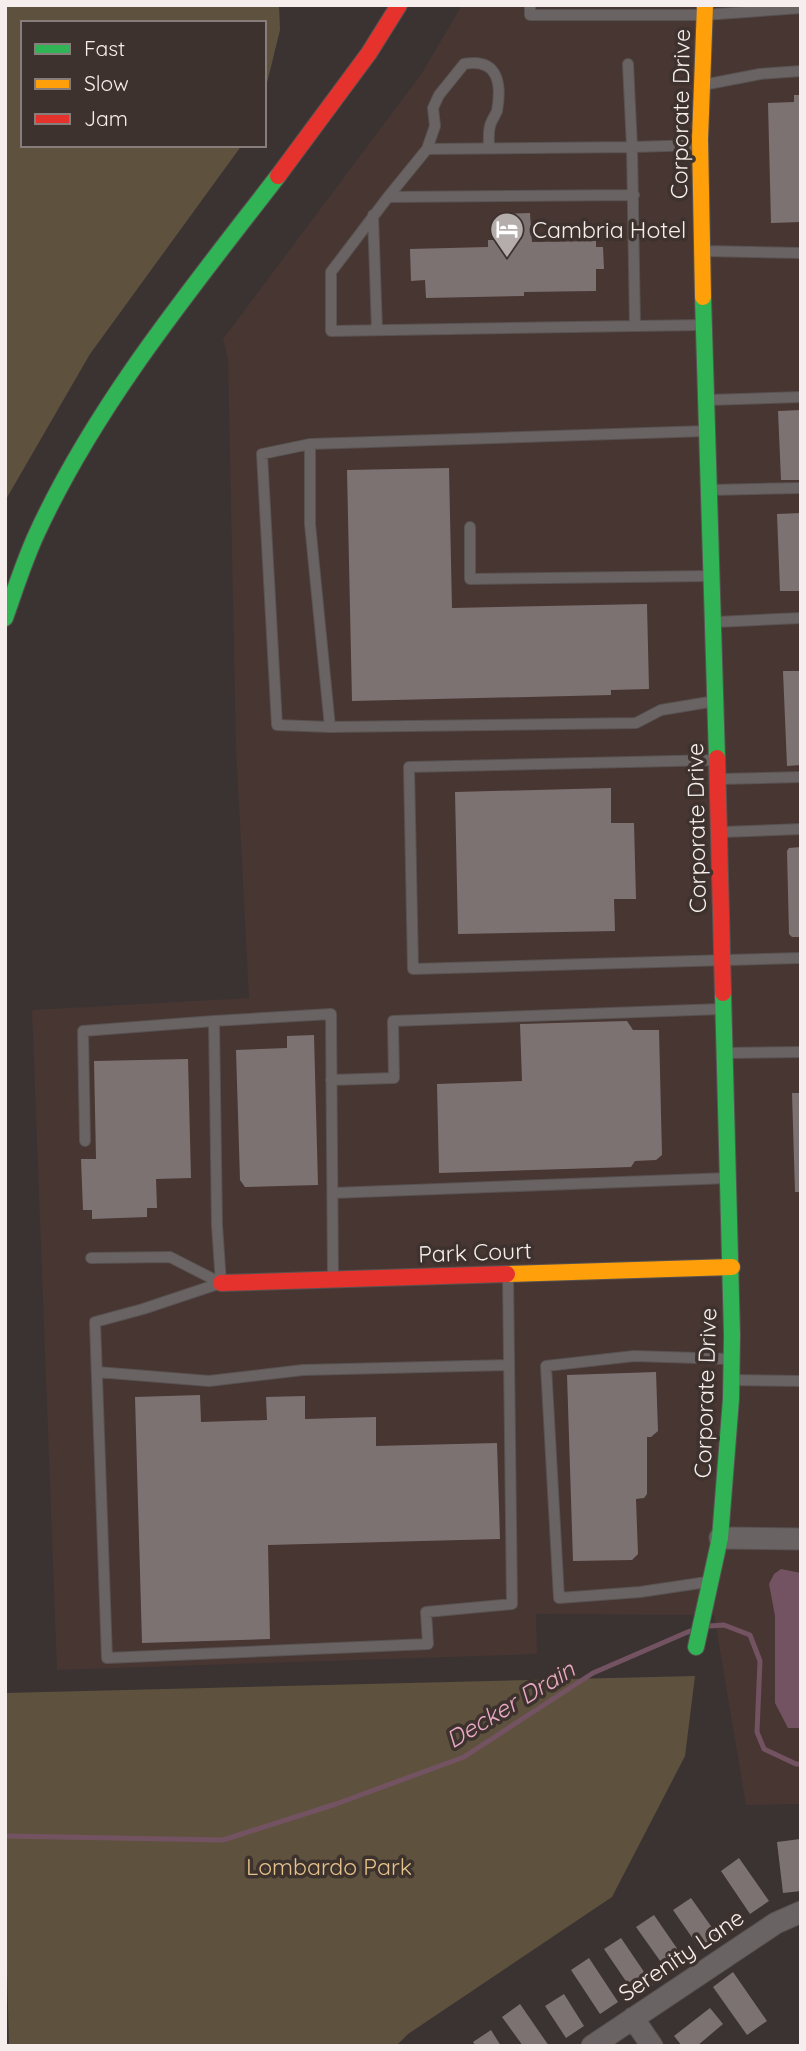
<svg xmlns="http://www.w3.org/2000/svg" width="806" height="2051" font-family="Quicksand,sans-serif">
  <rect width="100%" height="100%" fill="#3a3332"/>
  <path fill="#483632" d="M462 5H801V1804L746 1805 714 1615 536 1614 537 1654 57 1670 32 1010 249 998 236 749 228 360 223 339 422 73Z"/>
  <path fill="#5e523e" d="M5 5H279L280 30 264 95V23H23V145H242L90 354 5 501Z
    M695 1676 685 1756 612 1897 408 2034 396 2046H9L5 1898V1693Z"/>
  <path fill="#735361" d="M781 1569 801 1573V1728H788L775 1703V1616L769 1584 774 1574Z"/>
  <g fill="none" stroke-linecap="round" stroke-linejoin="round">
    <path stroke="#735361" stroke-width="5" d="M709 1626 724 1625 750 1635 760 1661 757 1732 764 1749 796 1764H801
      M5 1836 223 1840 336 1804 464 1757 593 1673 690 1631"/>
  </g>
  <path fill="#7d7272" d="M794 95H801V222L771 223 768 103 794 102Z
    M530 213 532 242 596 241V247H603L604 269H596V291L524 292V296L426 298 425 280 411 281 410 249 488 247V240H502L501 214Z
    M801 410V480H781L778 411Z
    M449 468 452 608 647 604 649 689 611 690V695L352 701 347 470Z
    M801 513V591H780L777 514Z
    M783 671H801V765L787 766Z
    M611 788V823H634L636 899H614L615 931 458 934 455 792Z
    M801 847V937H792L789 934 787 851 789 848Z
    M627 1021 633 1030H659L662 1155 656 1160 635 1161 631 1167 439 1173 437 1084 522 1081 520 1024Z
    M314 1035 318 1185 245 1187 240 1180 236 1050 287 1048V1036Z
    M188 1059 191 1178 156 1179 157 1208H147V1217L92 1219V1210H83L81 1159H96L94 1061Z
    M792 1093H801V1192H795Z
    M656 1372 658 1431 651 1437H647V1494L644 1498 636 1499 638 1554 632 1560 573 1561 567 1375Z
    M200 1395 201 1422 267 1420 266 1397 305 1396V1419L376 1417V1446L497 1443 500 1539 268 1545 270 1639 142 1643 135 1397Z
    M800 1839 801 1891 783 1893 777 1842Z
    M739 1858 769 1901 750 1914 721 1871Z
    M691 1898 718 1936 700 1949 673 1910Z
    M654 1915 685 1960 668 1972 636 1927Z
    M621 1938 653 1985 636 1996 604 1949Z
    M589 1958 618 2002 600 2014 571 1970Z
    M733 1972 767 2021 747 2035 713 1987Z
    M564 1994 584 2026 566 2038 545 2006Z
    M520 2004 549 2046H523L502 2017Z
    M710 2008 723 2024 697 2046H682L674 2036Z
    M491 2030 501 2046H476L473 2042Z"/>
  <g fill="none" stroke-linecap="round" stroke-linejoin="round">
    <g stroke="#585251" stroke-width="12">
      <path id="lane" d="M530 5V15H704L801 8
        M628 64 632 147 427 149 388 197 634 195
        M703 85 760 74 801 71
        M700 145 632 147 635 326 703 325
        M427 149 435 126 433 108 439 95 464 64C498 58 502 83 497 111 495 116 491 121 490 126 488 133 489 141 489 148
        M388 197 331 272V331L635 326
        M373 215 377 330
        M705 251 801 253
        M708 400 801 397
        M310 444V524L330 727 636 723 661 710 715 701
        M710 490 801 488
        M470 527V579L709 576
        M716 622 801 618
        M330 727 277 725 262 454 310 444 706 431
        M717 760 409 767 413 969 801 958
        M720 779 801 777
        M722 832 801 829
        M725 1053 801 1052
        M331 1080 394 1078 393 1021 721 1009
        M85 1141 83 1031 214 1021
        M333 1193 729 1178
        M91 1258 170 1257 221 1283
        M221 1283 143 1309 95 1322 107 1658 428 1644 426 1612 512 1604 508 1276
        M221 1283 217 1225 214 1021 331 1014 333 1279
        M97 1372 209 1381 303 1370 509 1365
        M731 1380 801 1381
        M707 1582 640 1592 559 1598 546 1366 634 1356 729 1359"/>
    </g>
    <g stroke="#585251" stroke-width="23">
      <path id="street" d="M720 1538 801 1539
        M633 2018 652 2046
        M592 2046 776 1923 801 1912"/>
    </g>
    <g stroke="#585251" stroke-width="18">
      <path id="fast" d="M703 297 717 758
        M5 618C15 590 24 561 37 533 97 403 191 289 278 176
        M696 1647 720 1538 731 1399 732 1335 723 993"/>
    </g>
    <g stroke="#585251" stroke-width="18">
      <path id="slow" d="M703 297 700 139 705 5
        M507 1274 732 1267"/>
    </g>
    <g stroke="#585251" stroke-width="18">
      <path id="jam" d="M278 176 369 53 399 5
        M717 758 723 993
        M221 1283 507 1274"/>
    </g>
    <use href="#lane" stroke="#696463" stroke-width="10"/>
    <use href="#street" stroke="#696463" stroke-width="21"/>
    <use href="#fast" stroke="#30b455" stroke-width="16"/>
    <use href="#slow" stroke="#ff9f0a" stroke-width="16"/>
    <use href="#jam" stroke="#e5322d" stroke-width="16"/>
  </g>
  <defs>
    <g id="hotel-pin" transform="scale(1.75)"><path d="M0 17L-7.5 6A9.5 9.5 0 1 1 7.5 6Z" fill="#b4adab" stroke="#3d322e"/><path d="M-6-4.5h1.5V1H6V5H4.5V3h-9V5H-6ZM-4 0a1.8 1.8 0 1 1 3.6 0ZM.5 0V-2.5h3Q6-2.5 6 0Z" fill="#fff"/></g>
  </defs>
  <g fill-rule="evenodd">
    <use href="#hotel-pin" x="507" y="229"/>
  </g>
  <g text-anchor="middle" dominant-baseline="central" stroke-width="7" stroke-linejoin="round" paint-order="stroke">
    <g font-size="23" fill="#f6eeec" stroke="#3d322e">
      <text transform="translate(680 114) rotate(-89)">Corporate Drive</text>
      <text transform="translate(696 828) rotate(-91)">Corporate Drive</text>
      <text transform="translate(475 1252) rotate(-2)">Park Court</text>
      <text transform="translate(705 1393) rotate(-88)">Corporate Drive</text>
      <text transform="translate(681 1955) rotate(-34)">Serenity Lane</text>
    </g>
    <g font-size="23" fill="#f6eeec" stroke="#3d322e" text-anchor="start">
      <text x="532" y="229">Cambria Hotel</text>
    </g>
    <g font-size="23" fill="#e4c28b" stroke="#3d322e">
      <text x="329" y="1866">Lombardo Park</text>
    </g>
    <g font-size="24" font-style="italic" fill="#e9aac6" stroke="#3d322e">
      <text transform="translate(510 1704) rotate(-31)">Decker Drain</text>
    </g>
  </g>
  <rect width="806" height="2051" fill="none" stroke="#f6eeec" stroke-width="14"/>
  <rect x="21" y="21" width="245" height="126" fill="#3d322e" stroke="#877d7a" stroke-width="2"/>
  <rect x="35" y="44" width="35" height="10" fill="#30b455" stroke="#877d7a" stroke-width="2"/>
  <text x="84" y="56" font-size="21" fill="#f6eeec">Fast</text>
  <rect x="35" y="79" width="35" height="10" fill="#ff9f0a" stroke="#877d7a" stroke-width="2"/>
  <text x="84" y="91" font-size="21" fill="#f6eeec">Slow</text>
  <rect x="35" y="114" width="35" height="10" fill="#e5322d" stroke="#877d7a" stroke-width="2"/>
  <text x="84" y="126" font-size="21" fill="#f6eeec">Jam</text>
</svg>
